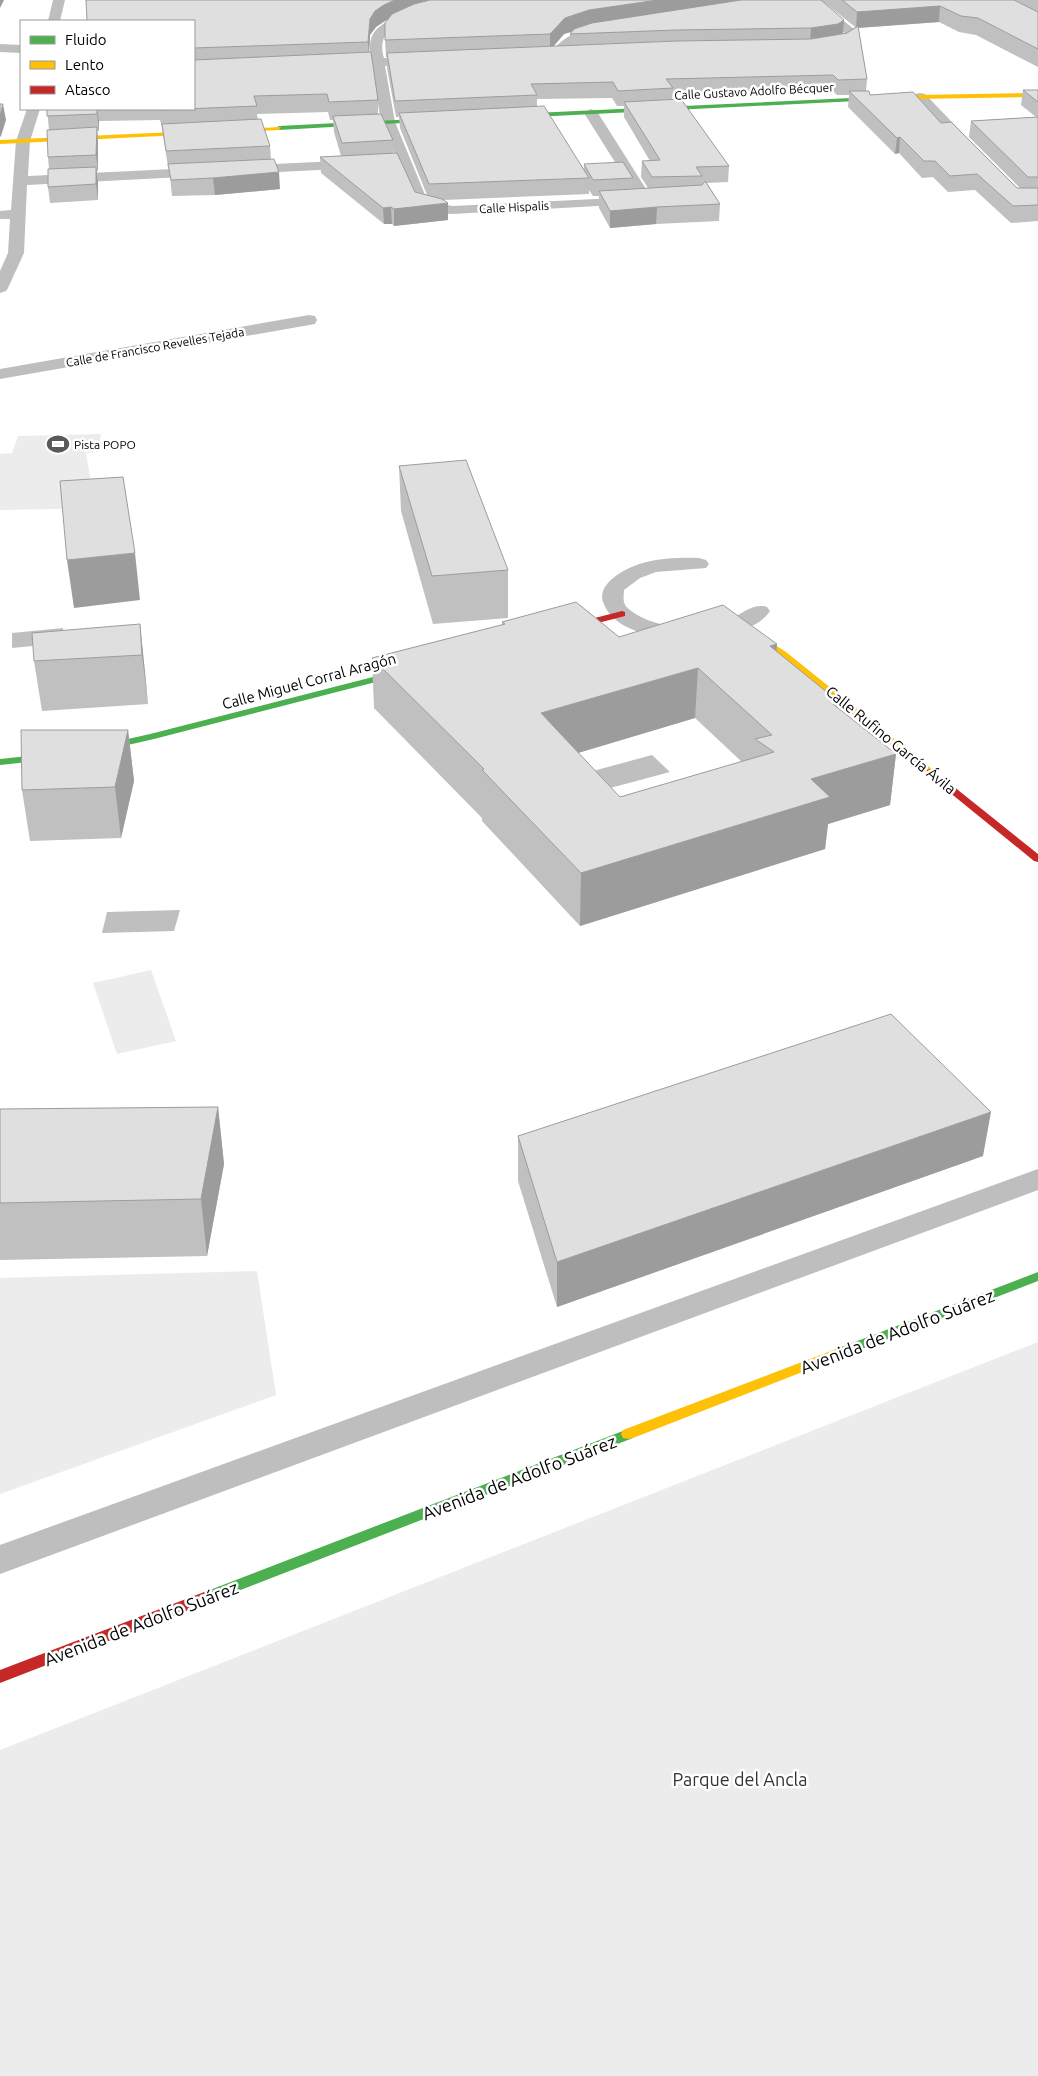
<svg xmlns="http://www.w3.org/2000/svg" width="1038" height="2076" font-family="Ubuntu,sans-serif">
  <rect width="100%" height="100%" fill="#fff"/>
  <path fill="#ececec" d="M101 434 98 452 86 453 92 489 108 508 0 510V454L12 453 18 436Z
    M151 970 176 1041 117 1054 93 983Z
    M257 1271 276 1395 0 1494V1278Z
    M1038 1342V2076H0V1750Z"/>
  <path fill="#bfbfbf" d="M63 628 64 643 12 648V633Z
    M652 755 670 772 599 791 582 774Z
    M180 910 174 931 102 933 107 912Z"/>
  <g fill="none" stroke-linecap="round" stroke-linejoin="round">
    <path fill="#bebebe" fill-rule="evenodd" d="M53 0H65L60 21H48Z
      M457 0H479L477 2C454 8 400 15 385 36 381 42 382 52 384 58L424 56 430 60 424 64 385 66 395 122 428 202 453 206 637 197 584 113 591 109 598 113 653 200 651 203 453 214 435 213 417 208 381 122 372 67 335 69 329 65 335 61 371 59C370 52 369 43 372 36 381 15 437 4 457 0Z
      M805 0H818L859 33C851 45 834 52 820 49L818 46 820 43 836 40 846 34Z
      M605 25 611 29 609 32C599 34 588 35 578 40 570 45 564 56 556 58L550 54C564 34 582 30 605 25Z
      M0 44 21 45V53L0 52Z
      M920 93 925 94 976 147 978 150 976 153H966L915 100 913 97 915 94Z
      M27 109H40L30 141 28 176 358 160 363 161 365 164 363 167 358 168 27 185 24 253 8 288 6 291 0 293V271L8 253 10 219H0V211L11 210 16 141Z
      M309 315 315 316 317 320 315 324 0 379V369Z
      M699 558 706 560 709 564 706 568 656 572 640 578 624 590C624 593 623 598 624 602 625 607 630 610 634 613 659 629 693 630 721 623 738 619 750 602 767 607L770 611C760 626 741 631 724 635 691 642 617 642 603 602 600 593 605 585 612 579 636 559 669 557 699 558Z
      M1038 1169V1190L0 1574V1545Z"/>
    <path fill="#4caf50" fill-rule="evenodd" d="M915 95 917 98 513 118 510 116 513 114Z
      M435 118 437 121 279 130 276 128 279 126Z
      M408 668 411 669V673L154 739 75 757 0 765V759L75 751 150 734Z
      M1038 1272V1281L841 1357H831L829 1354 831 1351Z
      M628 1429 633 1430 635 1434 633 1438 212 1601 207 1603 202 1601 200 1597 202 1593Z"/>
    <path fill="#ffc107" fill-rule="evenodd" d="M1038 93V97L915 99 912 97 915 95Z
      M281 127 279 130 0 144V140Z
      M746 626 786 652 933 770V774H927L780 656 743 631 742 629Z
      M836 1349 841 1351 843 1354 841 1357 633 1438 628 1439 623 1438 621 1434 623 1430Z"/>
    <path fill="#c62828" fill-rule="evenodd" d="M622 611 625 612V616L563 632 559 629 560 627Z
      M930 769 933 770 1038 854V862L1034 861 927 774V770Z
      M207 1591 212 1593 214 1597 212 1601 0 1683V1670Z"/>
  </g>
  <path fill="#c0c0c0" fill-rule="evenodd" d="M86 0H1038V67L976 35 959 32 939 22 858 28 867 79 866 91 870 95 941 123 1017 188H1020L969 137 971 121 1036 117 1021 105 1023 90H1038V221L1011 223 975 190 948 192 933 177 922 178 899 153 895 154 848 107 849 95H837L832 90 673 94 672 100 729 166 728 182 707 183 720 204 719 221 656 224 610 228 599 208V196H593L589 190V194L444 200 448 220 394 226 392 224H384L321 173 320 157 341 156 334 132 333 120H330L328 112 257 114 258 120 270 146 271 159 280 189 215 195 172 196 169 167H168L162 128 160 120 99 121V131H97L98 143V171H97L98 183V200L50 203 48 187 49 169 48 157 49 130 47 109H194V21ZM825 3 855 27 847 33 843 34ZM388 19 385 40 386 57H387V68L396 117H399L400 128 427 195 415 192 393 153V140L378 114V100L369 52 370 35 376 27ZM572 32 570 34 569 46H554L564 34ZM612 98 617 106H624V117L650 161H642L641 177 648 188 633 189V178L584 164V169L537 106V99Z
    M399 466 508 570V618L433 624 401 511Z
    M502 622 619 637 777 644 776 651 838 708 896 754 890 805 828 824 825 849 580 926 482 821V818L374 708 372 658 502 625ZM695 718 742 762 620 797 578 753Z
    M140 624 148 704 42 711 34 661Z
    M128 730 134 781 121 838 30 841 22 790Z
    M218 1107 224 1164 207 1256 0 1260V1109Z
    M518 1136 983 1156 557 1307 518 1181Z"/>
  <path fill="#9c9c9c" d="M0 0H4L0 8Z
    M395 0H449L409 10 385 21 376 27 370 35 369 58 368 42 370 19 375 11 384 5Z
    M658 0H764L589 26 564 34 550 50V34L565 18 589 10Z
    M940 6 939 22 856 28 857 12Z
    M844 20 843 34 810 42 811 28Z
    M3 104 6 120 1 136 0 137V116Z
    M97 109 99 121V131L97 114Z
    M97 127 98 143V171L96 155Z
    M900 137 899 153 895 154 897 138Z
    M96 167 98 183V200L96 184Z
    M279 172 280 189 215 195 213 178Z
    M448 203V220L394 226V209Z
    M391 207 392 224H384L383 208Z
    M657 207 656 224 610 228V211Z
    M135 553 140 600 74 608 67 560Z
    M140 624 145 672 148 704 142 655Z
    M777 644 773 693 770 646Z
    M698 668 695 718 541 764V713Z
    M839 702 834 752 833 704Z
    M128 730 134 781 121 838 115 787Z
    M896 754 890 805 828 824 825 849 580 926 581 873 811 779Z
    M218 1107 224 1164 207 1256 201 1199Z
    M991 1112 983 1156 557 1307V1262Z"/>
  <path fill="#dfdfdf" stroke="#9c9c9c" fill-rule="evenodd" d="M86 0H395L384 5 375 11 370 19 368 42 194 48V21H87Z
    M430 0H658L589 10 565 18 550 34 385 40V23L392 14 414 4Z
    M741 0H821L844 20 838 24 811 28 676 30 570 34 574 29 592 23Z
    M842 0H1014L1038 12V49L978 18 961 16 940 6 857 12Z
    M858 26 867 79 838 80 833 75 666 79 673 88 618 91 613 82 531 84 537 95 395 101 387 53 677 41 811 39 847 33Z
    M371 52 378 100 329 102 327 94 254 96 257 106 160 110V109H194V60Z
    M1023 90H1038V102Z
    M849 91H869L870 95 913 92 941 123 951 122 1017 188H1038V205L1013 206 977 174 950 176 935 161H924L900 137 897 138Z
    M681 99 729 166 696 167 702 176 652 177 642 161 660 160 624 102Z
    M0 104H3L0 116Z
    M544 106 589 178 429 184 399 113Z
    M47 109H97V114L47 116Z
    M381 114 393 140 342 143 333 116Z
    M1038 117V177H1028L971 121Z
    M261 119 270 146 166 151 162 124Z
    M97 127 96 155 48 157 47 130Z
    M397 153 415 192 442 199 448 203 394 209 391 207 383 208 320 157Z
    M274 159 279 172 213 178 171 180 168 164Z
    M623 162 633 178 593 180 584 164Z
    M96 167V184L48 187V169Z
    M705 181 720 204 657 207 610 211 599 191 702 185Z
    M466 460 508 570 432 576 399 466Z
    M123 477 135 553 67 560 60 481Z
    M576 602 619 637 723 605 777 644 770 646 839 702 833 704 896 754 811 779 830 797 581 873 482 770 484 769 372 658 505 624 502 622ZM698 668 772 735 755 739 774 752 620 797 541 713Z
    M140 624 142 655 34 661 32 633Z
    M21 730H128L115 787 22 790Z
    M891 1014 991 1112 557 1262 518 1136Z
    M218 1107 201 1199 0 1203V1109Z"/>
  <defs>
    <g id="stadium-bare" transform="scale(1.725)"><path d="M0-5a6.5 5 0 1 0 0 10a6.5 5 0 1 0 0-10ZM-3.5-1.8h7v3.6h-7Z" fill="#595959" stroke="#fff" stroke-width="2.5" paint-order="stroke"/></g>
  </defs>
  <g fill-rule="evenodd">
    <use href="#stadium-bare" x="58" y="444"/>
  </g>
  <g text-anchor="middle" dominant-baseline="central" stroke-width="5" stroke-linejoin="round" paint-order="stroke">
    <g font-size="12" fill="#000" stroke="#fff">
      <text transform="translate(754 91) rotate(-3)">Calle Gustavo Adolfo Bécquer</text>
      <text transform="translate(514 207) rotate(-3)">Calle Hispalis</text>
      <text transform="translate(155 347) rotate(-10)">Calle de Francisco Revelles Tejada</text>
    </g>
    <g font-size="12" fill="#000" stroke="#fff" text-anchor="start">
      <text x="74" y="444">Pista POPO</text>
    </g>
    <g font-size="15" fill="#000" stroke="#fff">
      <text transform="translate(309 681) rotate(-15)">Calle Miguel Corral Aragón</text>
      <text transform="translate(891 740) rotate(39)">Calle Rufino García Ávila</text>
    </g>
    <g font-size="18" fill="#000" stroke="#fff">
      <text transform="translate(897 1331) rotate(-21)">Avenida de Adolfo Suárez</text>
      <text transform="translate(519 1477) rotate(-21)">Avenida de Adolfo Suárez</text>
      <text transform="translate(141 1623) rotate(-21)">Avenida de Adolfo Suárez</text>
    </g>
    <g font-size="18" fill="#333" stroke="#fff">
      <text x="740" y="1779">Parque del Ancla</text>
    </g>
  </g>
  <rect x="20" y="20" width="175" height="90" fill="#ffffff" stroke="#999999"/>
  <rect x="30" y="36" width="25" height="8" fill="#4caf50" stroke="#999999"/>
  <text x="65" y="45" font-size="15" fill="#000000">Fluido</text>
  <rect x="30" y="61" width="25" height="8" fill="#ffc107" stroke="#999999"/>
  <text x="65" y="70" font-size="15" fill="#000000">Lento</text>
  <rect x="30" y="86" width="25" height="8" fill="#c62828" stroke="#999999"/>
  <text x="65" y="95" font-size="15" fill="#000000">Atasco</text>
</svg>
